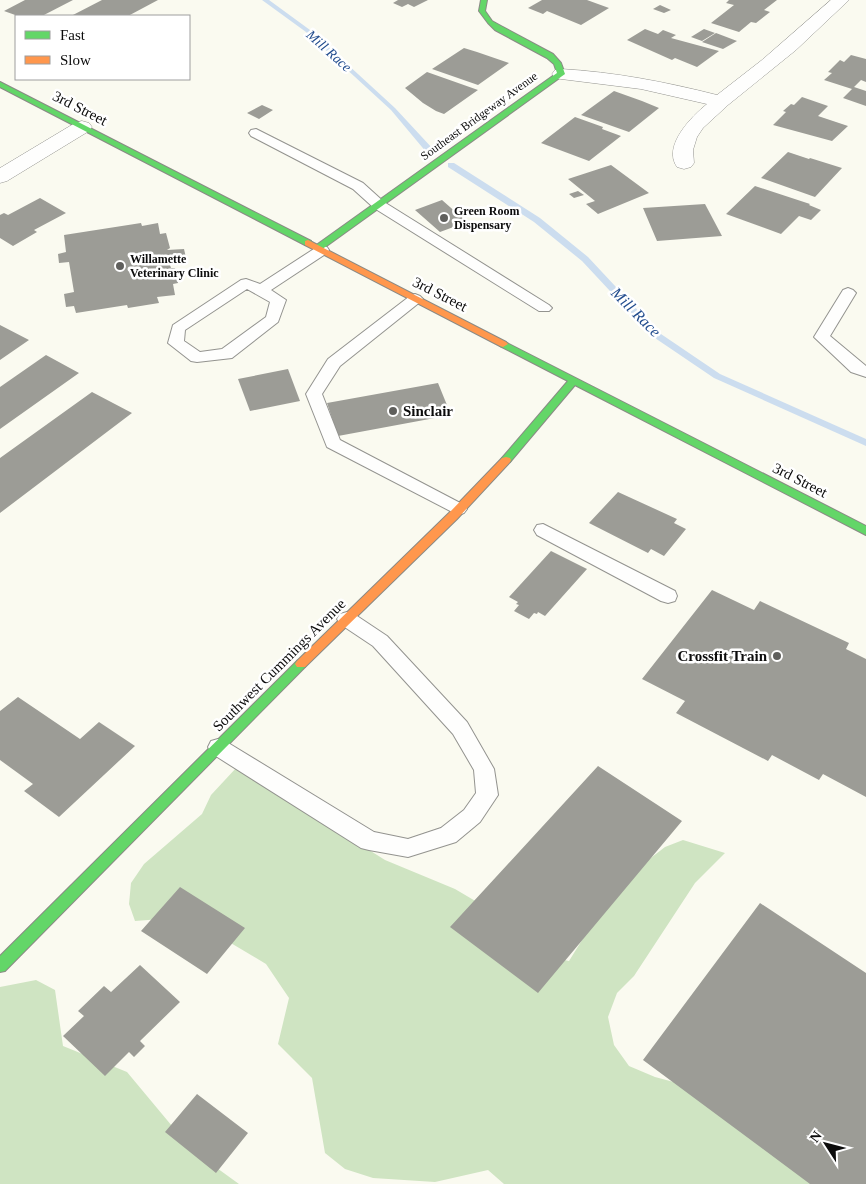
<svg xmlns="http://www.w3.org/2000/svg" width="866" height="1184" font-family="'Times New Roman',serif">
  <rect width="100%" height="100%" fill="#fafaf0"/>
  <path fill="#cfe4c2" d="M237 767 385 860 455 889 494 912 545 956 569 961 617 884 665 847 683 840 725 853 695 883 634 976 617 993 608 1017 614 1045 629 1066 655 1077 771 1108 837 1184H504L488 1170 435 1182 373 1178 345 1169 325 1153 312 1078 278 1044 289 998 266 964 187 917 135 921 129 904 131 883 144 864 202 814 211 795Z
    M36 980 55 990 63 1046 127 1072 192 1150 239 1184H0V987Z"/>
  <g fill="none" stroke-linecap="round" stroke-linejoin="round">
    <path fill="#ccddef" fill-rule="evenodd" d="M262 0H269L310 30 395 108 433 149V153H427L391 110 306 32Z
      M448 163H454L540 218 588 257 658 332 720 374 866 439V446L714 378 652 336 582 261 534 222 448 167Z"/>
  </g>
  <path fill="#9c9c96" d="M25 0H73L42 16H18L4 11Z
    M102 0H158L128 16H71Z
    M398 0H428L414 7 408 4 402 7 393 3Z
    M542 0H587L609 8 581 25 547 11 543 14 528 8Z
    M729 0H777L764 10 770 12 756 23 751 22 739 32 711 23 734 5 726 3Z
    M660 5 671 10 664 13 653 9Z
    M645 29 658 34 663 30 676 35 671 38 719 51 697 67 675 58 672 60 627 40Z
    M704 29 715 33 702 41 691 37Z
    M716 33 737 41 723 49 702 42Z
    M464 48 477 52 509 63 478 85 432 69Z
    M851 55 866 59V82L861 80 854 87 866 91V106L843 98 852 89 824 80 832 73 828 72 840 60 844 62Z
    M427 72 478 90 444 114 436 111 423 103 405 88Z
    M614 91 642 101 659 108 629 132 581 115Z
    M802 97 828 106 818 116 848 126 832 141 773 125 786 112 783 111 791 104 794 105Z
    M262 105 273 110 259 119 247 113Z
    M575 117 603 127 602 129 621 136 589 161 541 143Z
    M788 152 809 159 810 158 842 168 815 197 761 178Z
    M611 165 649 193 598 214 586 204 595 201 568 179Z
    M755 186 810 204 809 205 821 210 811 220 799 216 781 234 726 214Z
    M578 191 584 195 574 198 569 194Z
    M40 198 66 213 34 230 37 232 13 246 0 238V215L4 213 8 215Z
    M442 200 467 222 440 232 415 210Z
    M705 204 722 236 657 241 643 208Z
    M141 223 142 226 158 223 160 234 166 233 170 248 167 250 184 249 187 262 170 265 171 268H175L178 283 173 284 175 295 157 297 159 303 128 308 127 305 76 313 74 306 66 307 64 294 74 292 69 262 59 263 58 254 66 252 64 235Z
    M0 325 29 340 0 360Z
    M46 355 79 373 0 429V387Z
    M288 369 300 401 250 411 238 379Z
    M438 383 451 415 338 436 327 403Z
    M92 392 132 413 0 513V458Z
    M618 492 677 519 674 523 686 529 664 556 651 549 648 553 589 523Z
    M551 551 587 569 545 616 538 612 537 614 534 613 529 619 514 611 519 605 516 604 518 602 509 597Z
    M712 590 754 610 760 601 849 643 846 649 866 659V797L823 774 819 780 772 755 768 761 676 713 685 701 642 679Z
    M18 697 80 739 99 722 135 746 59 817 24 791 33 784 0 760V711Z
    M598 766 682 821 538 993 450 927Z
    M180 887 245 928 207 974 141 931Z
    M760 903 866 973V1184H810L643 1060Z
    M140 965 180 1002 140 1041 145 1046 134 1057 129 1052 105 1076 63 1036 84 1016 78 1011 104 986 111 992Z
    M197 1094 248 1133 216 1173 165 1132Z"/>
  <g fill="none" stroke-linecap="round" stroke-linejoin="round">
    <g stroke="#93938f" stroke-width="2">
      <path id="lane" d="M256 129 363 183 384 202 549 305 552 308 549 311H539L374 208 353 189 251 136 249 133 251 130Z
        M322 246 327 247 329 250 327 253 271 290 286 300 278 322 232 358 197 362 191 361 168 343 173 325 241 280 246 279 260 284 317 247ZM247 289 270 302 266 317 222 349 200 352 184 341 185 330Z
        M848 288 853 290 856 293 830 336 866 366V377L851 372 814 337 843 290Z
        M415 294 420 296 423 299 420 302 340 366 322 394 340 440 464 505 467 509 464 513 458 515 327 447 306 394 328 359 410 296Z
        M543 524 675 591 677 596 675 601 668 603 661 601 537 535 534 530 537 525Z
        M347 612 354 614 387 636 467 722 494 769 498 795 480 822 456 842 408 857 369 850 361 848 211 753 208 747 211 741 218 739 225 741 374 832 408 839 441 828 464 810 476 793 474 770 453 734 373 646 340 624 337 619 340 614Z"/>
    </g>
    <g stroke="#93938f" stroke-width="1">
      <path id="street" d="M831 0H849L796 50 728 105 703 128 697 137 693 150 694 163 691 167 684 169 677 167C662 146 692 116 707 104L641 89 561 79 555 78 552 74 555 70 561 69C614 72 666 82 717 95L762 60Z
        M82 121 89 123 92 127 89 131 7 181 0 183V168L75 123Z"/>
    </g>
    <g stroke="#8a8a85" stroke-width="2">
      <path id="fast" d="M481 0H487L485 11 492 21 501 26 553 54 561 63 565 74 321 250H315V246L557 73 554 64 547 58 495 30 488 23 479 11Z
        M0 82 311 241 312 243 311 245H305L0 87Z
        M503 341 866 526V535L575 385 510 462H502L501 460 502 458 568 381 500 346V342Z
        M301 659 305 661 307 664 305 667 5 971 0 972V956L297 661Z"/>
    </g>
    <g stroke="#8a8a85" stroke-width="2">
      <path id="slow" d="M308 240 506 342 508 344 503 347 500 346 305 245V241Z
        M506 457 510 458 511 460 510 462 457 519 305 667H297L295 664 297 661 449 513 502 458Z"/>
    </g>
    <use href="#lane" fill="#fefefd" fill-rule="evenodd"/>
    <use href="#street" fill="#fefefd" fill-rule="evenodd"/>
    <use href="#fast" fill="#63d668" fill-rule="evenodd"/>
    <use href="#slow" fill="#ff974d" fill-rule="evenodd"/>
  </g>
  <g fill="#5f5f5c" stroke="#fff" stroke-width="2">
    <circle cx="444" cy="218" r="5"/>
    <circle cx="120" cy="266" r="5"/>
    <circle cx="393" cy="411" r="5"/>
    <circle cx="777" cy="656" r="5"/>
  </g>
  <g text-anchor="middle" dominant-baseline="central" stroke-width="5" stroke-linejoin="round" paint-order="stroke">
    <g font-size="12" fill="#0c0c0c" stroke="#fff">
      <text transform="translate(479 116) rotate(-36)">Southeast Bridgeway Avenue</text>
    </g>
    <g font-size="12" font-weight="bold" fill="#0c0c0c" stroke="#fff" text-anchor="start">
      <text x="454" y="211">Green Room<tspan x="454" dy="14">Dispensary</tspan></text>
      <text x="130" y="259">Willamette<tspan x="130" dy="14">Veterinary Clinic</tspan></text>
    </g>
    <g font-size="14" font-style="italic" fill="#244e8f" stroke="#fff">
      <text transform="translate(329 51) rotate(42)">Mill Race</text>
    </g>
    <g font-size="15" fill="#0c0c0c" stroke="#fff">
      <text transform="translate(80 108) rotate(27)">3rd Street</text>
      <text transform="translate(440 294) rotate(27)">3rd Street</text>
      <text transform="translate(800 480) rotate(27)">3rd Street</text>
      <text transform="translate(279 665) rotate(-45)">Southwest Cummings Avenue</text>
    </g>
    <g font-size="15" font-weight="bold" fill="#0c0c0c" stroke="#fff" text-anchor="start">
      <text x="403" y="411">Sinclair</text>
      <text x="767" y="656" text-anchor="end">Crossfit Train</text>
    </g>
    <g font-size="16" font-style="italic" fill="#244e8f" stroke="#fff">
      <text transform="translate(636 312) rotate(45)">Mill Race</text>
    </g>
  </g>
  <rect x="15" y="15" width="175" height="65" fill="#ffffff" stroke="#9e9e9e"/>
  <rect x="25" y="31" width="25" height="8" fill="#63d668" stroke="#9e9e9e"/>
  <text x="60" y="40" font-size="15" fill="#0c0c0c">Fast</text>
  <rect x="25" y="56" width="25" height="8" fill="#ff974d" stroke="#9e9e9e"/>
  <text x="60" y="65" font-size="15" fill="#0c0c0c">Slow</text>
  <g transform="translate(826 1144) rotate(306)" stroke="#ffffff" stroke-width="4" paint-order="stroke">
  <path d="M0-4L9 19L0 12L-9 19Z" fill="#0c0c0c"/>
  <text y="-8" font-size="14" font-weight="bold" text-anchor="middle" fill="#0c0c0c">N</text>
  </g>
</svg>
